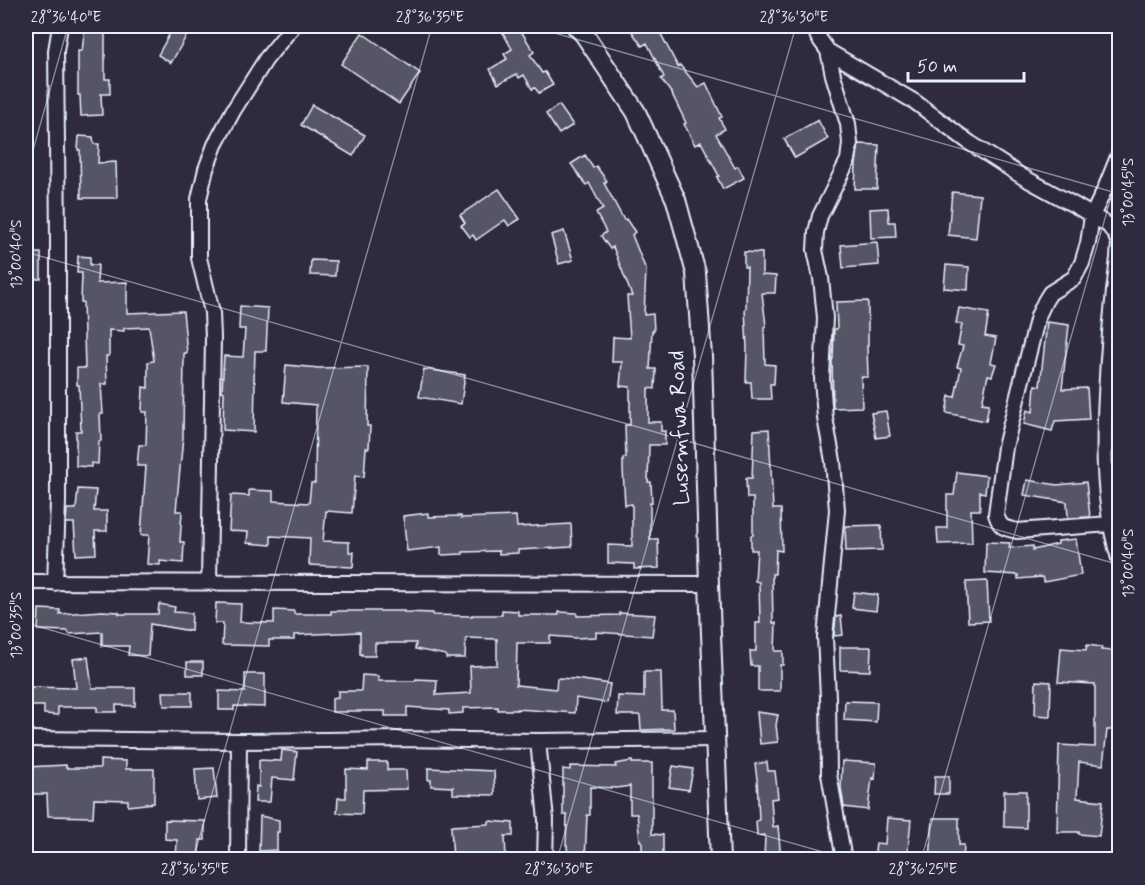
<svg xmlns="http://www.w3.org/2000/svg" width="1145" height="885" font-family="Mynerve,sans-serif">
  <rect width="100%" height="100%" fill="#2f2a3d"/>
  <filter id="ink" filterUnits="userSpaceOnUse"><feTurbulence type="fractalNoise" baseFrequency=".0167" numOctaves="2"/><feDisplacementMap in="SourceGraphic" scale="12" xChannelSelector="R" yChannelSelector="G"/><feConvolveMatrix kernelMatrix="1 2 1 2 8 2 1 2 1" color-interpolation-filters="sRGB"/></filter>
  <g filter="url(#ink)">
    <path fill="#575565" stroke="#e8f1f8" stroke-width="1.5" d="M85 26H105V79H110V94H101L102 115 81 116 80 95H78V51H82Z
      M174 26H192L171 63 158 55Z
      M512 26H518L534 52 530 55 542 73 545 72 553 85 539 93 535 88 532 89 524 75 519 78 517 74 498 84 490 69 507 59 504 54 512 49 502 31Z
      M628 26H675L661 34 678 67 680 65 698 87 706 83 722 117 719 118 725 129 716 134 735 168 738 166 744 178 723 189 717 177 719 176 701 142 695 145 684 124 686 123 672 94 661 79 664 77 647 43 642 46Z
      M362 33 420 73 399 104 341 64Z
      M312 105 365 135 353 156 301 125Z
      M559 105 573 125 559 134 546 114Z
      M818 120 828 139 795 158 784 139Z
      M79 136 93 137 94 144H99L98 163 116 162 117 198H81L80 150H78Z
      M859 144 879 145 877 189H855L856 164Z
      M585 155 593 168 596 166 607 181 604 183 624 220 626 219 635 232 632 235 646 270 644 315 653 314 654 331H652L650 369H656L655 389 648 388V422H661V431H665V445H649L648 482H651L652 503H650V539H658L659 568 634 569V564L608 563V545L632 546V504L625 505 623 469V458H626L625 425H630V387L620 386 622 362H612L613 337 630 338 627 296H632L613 247 610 249 601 236 606 232 596 213 603 209 589 183 586 185 571 164Z
      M499 189 520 219 509 226 505 220 476 240 473 235 470 237 461 225 465 223 460 215Z
      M952 192 980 195 976 238 948 235Z
      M888 208 889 222H895L896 237 871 238 870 209Z
      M564 231 573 260 559 264 551 235Z
      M877 242 879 265 843 268 841 245Z
      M744 252 762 253V275L776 276 775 293H762L766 326 764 327 765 364 775 365 774 384H770L771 399H752L751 382H746L747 348 745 309H746L747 267H744Z
      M26 253H41V279H26Z
      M78 256 90 257V265H98L97 283 127 282V313L183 311 187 353H184L183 437 176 511H182L180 542H184L183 563 160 561V565L147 564 149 535H141L146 466H137L139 445H146L147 412H142L143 387 148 388V362L154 361 149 327 124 328V331L109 330V356H106L107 384H101L103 414H100L101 441H99L98 464 91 463V467L76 466V431H81L79 385H77V368H85L83 302H81L82 273H77Z
      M311 260 336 261 335 276 310 275Z
      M946 265 969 267 968 290 944 288Z
      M868 301V346H867L868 377H861L862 407 833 408 832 359H833L834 329H837L836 302Z
      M240 306 268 308 266 351H255L254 382H255L254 432 223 430 224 392 222 391 224 356 243 357 245 329H239Z
      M959 308 989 313 985 336 996 338 991 363 996 364 992 376 988 375 982 403 989 404 986 421 946 413 949 396 955 397 961 368 957 367 963 346 958 345 962 324 956 323Z
      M1047 322 1069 325 1062 389 1087 388 1089 419 1055 421 1052 431 1024 424 1027 410 1033 412 1035 385 1040 386Z
      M286 365 319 368 368 367 367 426H370L369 448H366L364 477 355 476 352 513 326 511 323 541 349 542V552H354L353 567 309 565 310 538 271 536V545L247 543 248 532 229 531 231 495 249 496V490L273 491V501L309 503 311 483H315L316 405 283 402Z
      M424 369 465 375 461 404 419 397Z
      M886 411 890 436 876 438 871 413Z
      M769 429 773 509H781L782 551 776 550 775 574H772L773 623H776L775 651H783V665H780V691H758V666H751L750 651H756V623H760L759 582 755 581 757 550H751V535H753V498H747L746 478H752L754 430Z
      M957 472 987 476 985 493 980 492V510H971L972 543 938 544 937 528H947V495H954Z
      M1027 480 1057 485 1086 482 1090 517 1068 518 1067 502 1024 495Z
      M78 489 96 490 94 511H107V531H95L96 554 76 555 74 523H66L67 509H76Z
      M428 513V517L461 516V518L516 516 517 527 571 524 572 547 518 550V553L499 554V551L463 552V554L441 555V547L407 551 403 516Z
      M881 525 882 550 846 551 845 526Z
      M1076 539 1081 575 1044 582 1042 577 1018 579V575L985 573 986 542 1010 543 1009 548 1033 546V550L1058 544V541Z
      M987 581 989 621 968 622 966 582Z
      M854 592 878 595 876 611 852 608Z
      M216 603 241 604 240 622 274 623V610L294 611V614H331V611H404V612L433 613V615L472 616V615H502V610L518 611V615H559V612L577 613V616L619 615V613L655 615 652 636 596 632V637L576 638 550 636V643H517L516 685 556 689 557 678 575 679 610 684 607 703 576 698 575 713 517 709V710H498V707L463 708V713L449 714V710L407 707V716H385V711H347V712H332V698L338 697V691H361L362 675 378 676V681H415L416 679 437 680 436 695 471 693 470 666 497 665V639L466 638 465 658H446V655L415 649 416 643H375V656H362V654H360V632L294 635V640H269V646L222 645 223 623H215Z
      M159 604 175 607 174 612 192 613 191 631 150 624 148 656 128 655 129 646H102V632L69 634 68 631 38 630 39 609 60 610V614L102 611 119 612V614H158Z
      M841 616 843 635 834 636 836 617Z
      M1087 645 1102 647 1101 650 1119 651V689H1115V730H1107L1103 765 1079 762 1077 798 1103 801 1099 836 1079 834V832H1057L1059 745 1095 747V684L1058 682 1061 648 1086 650Z
      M840 647H871L870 671 840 670Z
      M88 657 92 688H135V706L116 705V712H97V707H58V715L44 714V706H26V687L76 688 73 659Z
      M187 662H203V675H187Z
      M644 672H661L662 710H673L674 729 641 730 640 715H617L618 696 644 697Z
      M245 674H265V707L234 706V710H219V691L245 692Z
      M1036 681 1051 682 1050 716 1035 715Z
      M163 692H192V706H164Z
      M845 701 877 702 876 722 844 720Z
      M757 712 778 715 776 725 778 742 760 744Z
      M282 750 297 752 294 780 272 778 270 802H255L256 786 259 787V760L281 761Z
      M100 760 126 761V769H154V803L128 806V800L94 799 93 817 48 816 47 794H26V767L66 765V768H100Z
      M632 761V763H652V834L663 835V860H642V841H640L637 814H630V786L617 788 590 787V815H587L585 860H568L567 845H566L567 815H563V769L570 770V766L616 767 615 764Z
      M842 761 876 763 875 779 872 778 868 810 844 807 841 788Z
      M368 762H387V770H406L407 789 363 790 362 814 337 813 338 798H346V769L368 770Z
      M767 762 768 771H775L778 798 771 799 773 827 778 826 781 860H764L765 835 757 836 756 821 759 820 757 779 755 764Z
      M673 766 693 769 689 790 669 787Z
      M214 768 217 798 197 800 195 769Z
      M428 768 494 771 495 795 453 794V787L431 786V780H428Z
      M935 776H949V794H934Z
      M1004 791H1026V828L1004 827Z
      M260 816 279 820V832H277V850L259 851Z
      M887 818 911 820 907 860H874L876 843 885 844Z
      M933 818H959V845H964L963 860H930Z
      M165 820 205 821V840H200L198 860H176L177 840 165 839Z
      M489 821 513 823V836H505L506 860H453L451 826 489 824Z"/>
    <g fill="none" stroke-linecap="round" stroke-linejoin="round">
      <g stroke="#e8f1f8" stroke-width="18">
        <path id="street" d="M814 26 818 37 828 51 915 102 970 143 1023 177 1076 206 1108 225 1115 234 1119 243 1118 258C1112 304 1108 349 1106 395 1103 452 1103 507 1120 562
          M828 51 833 75 848 124 850 143 848 160 820 216 816 232 815 250 821 278 825 318 822 378 825 418 833 461 837 510 825 637 828 697 829 774 844 860
          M1110 524 1017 531C1004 528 1000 528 996 514L1005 447 1038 316 1045 301 1050 293 1074 278 1082 263 1088 243 1092 216 1105 189 1120 152
          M26 582 709 584
          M55 583 58 502V238L56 51 60 26
          M209 583 213 338 212 312 199 258V199L206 169 215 145 233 111 266 59 293 26
          M26 739 239 741 399 739 538 741 715 739
          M538 741 546 820 545 860
          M238 860 239 741"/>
      </g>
      <g stroke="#e8f1f8" stroke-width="22">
        <path id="secondary" d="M576 26 584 34 636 112 676 200 696 273 702 356 709 584 720 860"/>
      </g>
      <use href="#street" stroke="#2f2a3d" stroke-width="14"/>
      <use href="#secondary" stroke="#2f2a3d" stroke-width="18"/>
    </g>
  </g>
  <path fill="none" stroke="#e8f1f8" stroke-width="1.5" stroke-opacity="0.45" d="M530 26 1120 194M26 175 68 26M26 252 1120 565M26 623 851 860M193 860 432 26M557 860 796 26M921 860 1120 166"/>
  <g text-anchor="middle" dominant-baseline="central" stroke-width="4.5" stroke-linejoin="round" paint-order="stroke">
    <g font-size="22" fill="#e8f1f8" stroke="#2f2a3d">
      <text transform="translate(680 428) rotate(-92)">Lusemfwa Road</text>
    </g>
  </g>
  <rect width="1145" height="885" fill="none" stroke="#2f2a3d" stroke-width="66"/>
  <path d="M908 72v9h116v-9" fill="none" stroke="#e8f1f8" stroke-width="3"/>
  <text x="917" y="72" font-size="18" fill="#e8f1f8" stroke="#2f2a3d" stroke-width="4.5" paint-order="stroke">50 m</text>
  <rect x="33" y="33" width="1079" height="819" fill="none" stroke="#e8f1f8" stroke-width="2"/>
  <g font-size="15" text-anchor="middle" fill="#e8f1f8">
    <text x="66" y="22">28°36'40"E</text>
    <text x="430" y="22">28°36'35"E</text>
    <text x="794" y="22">28°36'30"E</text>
    <text transform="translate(1128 192) rotate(-90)" y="5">13°00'45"S</text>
    <text transform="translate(16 254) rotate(-90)" y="5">13°00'40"S</text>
    <text transform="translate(1128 563) rotate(-90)" y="5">13°00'40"S</text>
    <text transform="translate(16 625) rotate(-90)" y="5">13°00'35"S</text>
    <text x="195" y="874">28°36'35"E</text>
    <text x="559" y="874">28°36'30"E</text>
    <text x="923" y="874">28°36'25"E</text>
  </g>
</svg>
